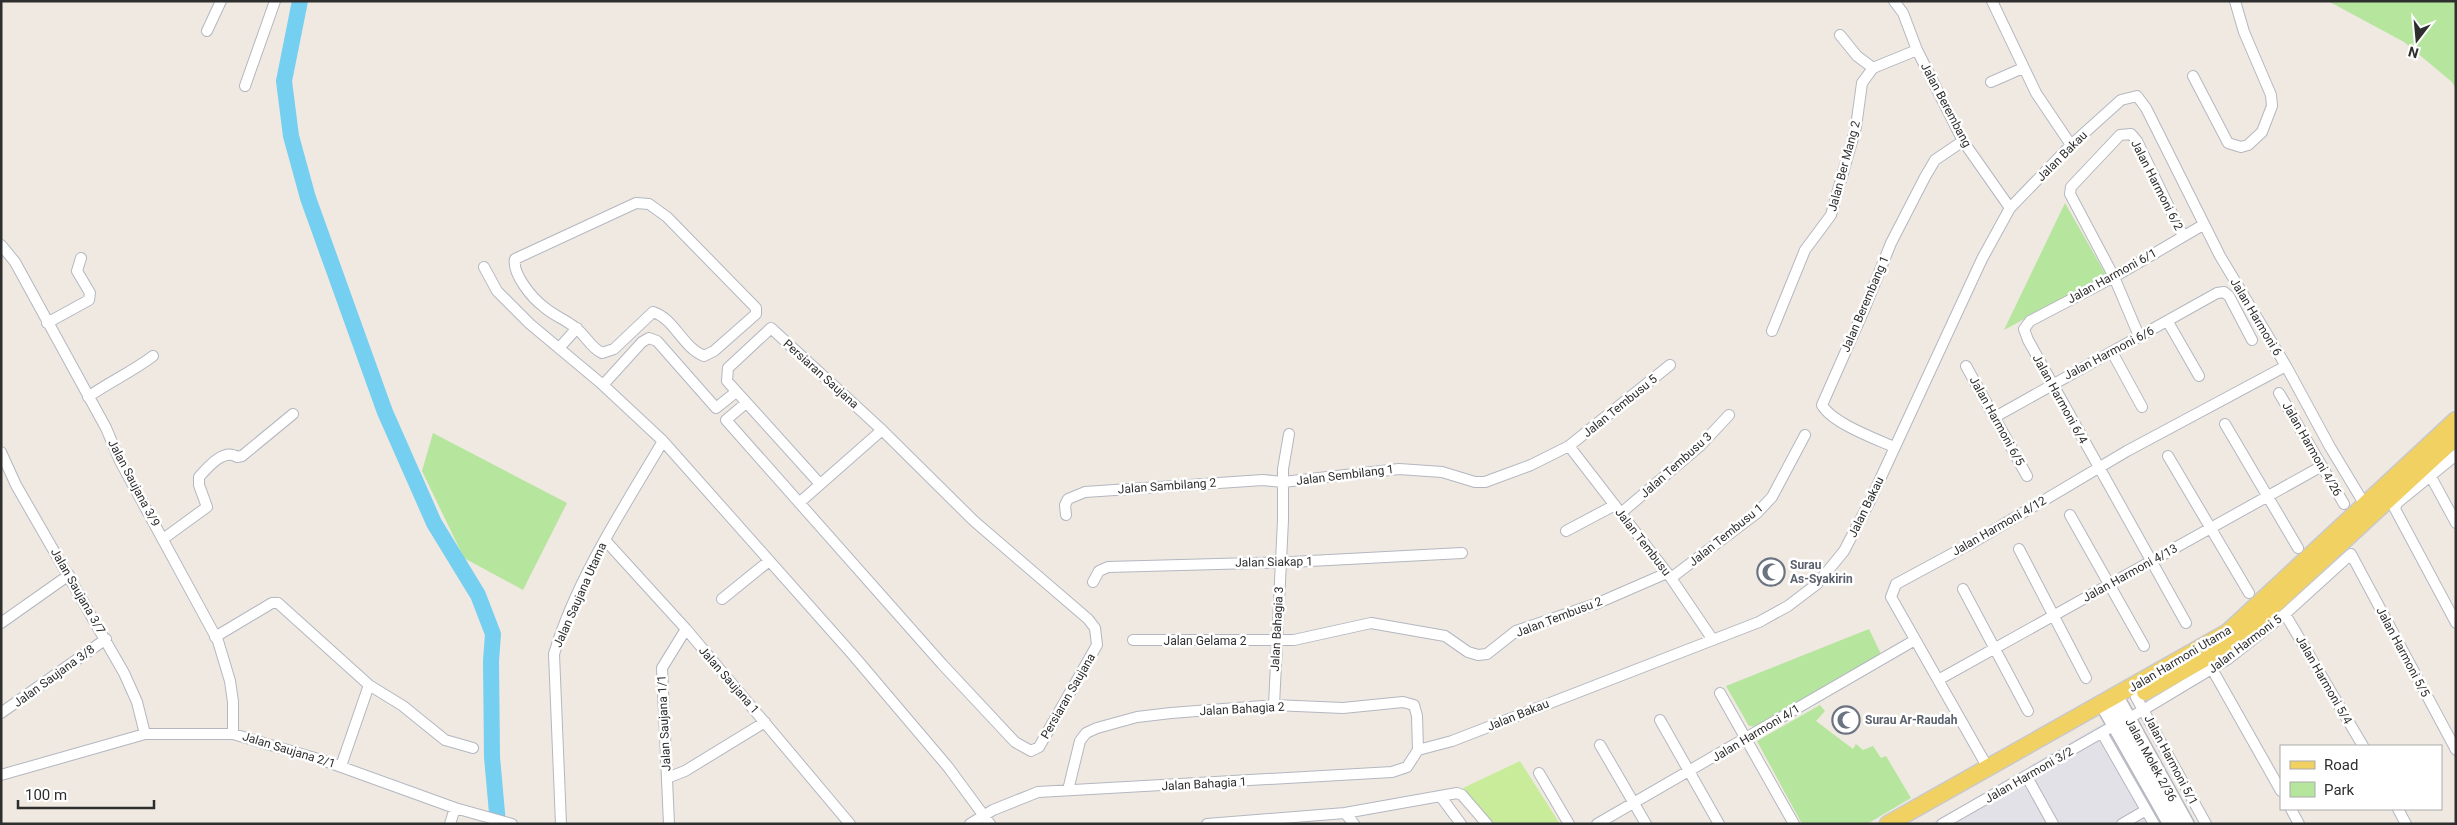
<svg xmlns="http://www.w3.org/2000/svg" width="2457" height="825" font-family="Roboto,sans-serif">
  <rect width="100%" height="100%" fill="#efe9e1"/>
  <path fill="#e3e1e8" d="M2107 721 2165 824H1930Z"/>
  <path fill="#b6e59e" d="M2328 1H2456V89L2452 82 2404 42Z
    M2065 203 2106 275 2004 330Z
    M433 433 567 503 523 590 464 558 422 471Z
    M1869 629 1881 654 1757 727 1749 726 1726 686Z
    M1820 705 1825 711 1816 721 1853 749 1856 744 1863 750 1873 746 1881 758 1886 756 1911 798 1867 824H1802L1757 741Z"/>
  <path fill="#c9ec9a" d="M1520 761 1560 824H1493L1463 788Z"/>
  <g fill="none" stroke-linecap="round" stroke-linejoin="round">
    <path stroke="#75cff0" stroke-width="16" d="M300 1 284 81 291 136 308 198 385 412 434 523 478 595 493 634 491 661 492 757 498 824"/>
    <g stroke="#b4b7c1" stroke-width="12">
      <path id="street" d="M1894 1 1903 13 1917 50 1963 141 2010 208
        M1992 1 2036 93 2071 145
        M207 31 221 1
        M1840 35 1857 56 1873 68
        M2193 76 2228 143 2241 147 2248 145 2262 132 2272 106 2271 95 2244 32 2235 1
        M1991 82 2023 68
        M245 86 275 1
        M636 203 649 204 667 217 756 308V314L714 351 704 356C682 347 675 319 653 312L614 349 602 353C591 348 586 336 577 329 567 320 554 316 544 307 532 298 512 274 515 259Z
        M1 245 15 262 106 428 120 461 218 641 230 681 233 702V734
        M484 267 497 291 530 324 603 385 663 441 853 655 948 767 990 824
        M2168 322 2199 376
        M47 323 89 300 90 293 77 271 81 258
        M1772 331 1805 250 1831 215 1856 127 1862 83 1873 68 1917 50
        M2139 336 2114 277 2070 194 2071 187 2120 135 2131 134 2137 141 2183 236
        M560 347 577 328
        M2112 352 2142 407
        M1966 366 2027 476
        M603 385 642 342 649 338 657 341 716 408 736 392
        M2279 393 2344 504
        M88 397C109 382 132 372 153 356
        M746 403 726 420 942 664 1015 742 1031 751 1039 747 1097 645 1095 628 1088 619 974 521 882 430 771 328 728 368 727 381 820 484
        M1995 417 2217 293 2224 292 2229 296 2252 340
        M2225 424 2298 548
        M1569 446 1671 578 1713 640
        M1894 447C1876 439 1832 423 1822 405L1864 310 1891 243 1925 177 1935 160 1963 141
        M1 452 16 485 124 673 137 702 145 734
        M2456 455 2397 503 2395 509 2456 623
        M2168 456 2249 593
        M2431 477 2456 523
        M799 503 882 430
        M1621 513 1700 446 1729 415
        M1066 515 1065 505 1068 499 1085 492 1263 480 1283 482 1399 469 1442 472 1475 482H1485L1531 465 1569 446 1670 365
        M2070 515 2144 646
        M1566 531 1615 505
        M163 539 207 507 199 485V477C208 467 224 448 237 457L242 456 293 414
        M605 540 686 629 850 824
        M2019 549 2086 678
        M1671 578 1757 513 1772 497 1805 435
        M1093 582 1099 571 1108 567 1291 562 1462 553
        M1963 589 2028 711
        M722 599 769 561
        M2285 614 2363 746
        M1 623 69 575
        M2186 623 2028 340 2024 329 2030 321 2114 277 2203 225
        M215 637 272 603H278L369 685 403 706 445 740 473 748
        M1133 640H1294L1371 623 1445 636 1468 652 1478 655 1487 654 1516 631 1598 603 1667 573
        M2212 669 2281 791
        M1938 680 2322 466
        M1720 693 1794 824
        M2136 697 2206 824
        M1274 705 1283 520V469L1289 434
        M1 713 106 639
        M2128 719 2228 659 2285 614 2351 554 2456 750
        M1660 720 1719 824
        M2102 733 2154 824
        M1600 745 1646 824
        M1418 750 1452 741 1759 622 1788 606 1817 584 1844 551 1870 501 1982 259 2010 208 2071 145 2121 100 2137 96 2146 108 2220 256 2286 366 2330 447 2368 510
        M341 766 369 685
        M1988 768 1891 597 1896 584 1972 543 2127 451 2286 366
        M1539 773 1569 824
        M1 775 145 734H233L325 761 455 808 512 824
        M2027 777 2053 824
        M667 778 685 771 765 722
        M1068 790 1080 741 1086 733 1097 728 1137 717 1171 713 1274 705 1343 708 1403 702 1414 705 1417 716 1418 750
        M1441 797 1461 824
        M2291 809 2299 824
        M2398 809 2406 824
        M1345 813 1354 824
        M450 824 455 808
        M561 824 554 654C577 578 623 509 663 441
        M669 824 662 668 686 629
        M970 824 993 810 1038 792 1392 772 1407 767 1418 750
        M1207 824 1345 813 1457 793 1462 795 1487 824
        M1597 824 1915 640
        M1942 824 2115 725
        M2122 824 2146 810"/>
    </g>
    <g stroke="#b4b7c1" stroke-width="18">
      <path id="secondary" d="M2116 697 2186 824
        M2103 704 2171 824"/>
    </g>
    <g stroke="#c9c9c9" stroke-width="19">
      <path id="primary" d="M2145 692 2234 642 2456 437
        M1888 824 2228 632 2456 420"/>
    </g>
    <use href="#street" stroke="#fff" stroke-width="10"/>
    <use href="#secondary" stroke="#fff" stroke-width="15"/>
    <use href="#primary" stroke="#f2d163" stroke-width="16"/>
  </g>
  <defs>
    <g id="mosque-ring" transform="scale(1.4375)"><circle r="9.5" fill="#fff" stroke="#6b7280" stroke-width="1.5"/><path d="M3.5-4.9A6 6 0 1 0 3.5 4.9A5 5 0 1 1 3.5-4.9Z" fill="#6b7280"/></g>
  </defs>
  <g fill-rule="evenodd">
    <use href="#mosque-ring" x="1771" y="572"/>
    <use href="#mosque-ring" x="1846" y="720"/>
  </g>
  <g text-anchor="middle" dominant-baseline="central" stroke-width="5" stroke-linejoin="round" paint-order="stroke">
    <g font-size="12" fill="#2e2e2e" stroke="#fff">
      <text transform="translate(1946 105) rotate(62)">Jalan Berembang</text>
      <text transform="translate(2062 156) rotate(-45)">Jalan Bakau</text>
      <text transform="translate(1844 166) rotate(-75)">Jalan Ber Mang 2</text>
      <text transform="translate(2157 185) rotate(63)">Jalan Harmoni 6/2</text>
      <text transform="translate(2112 276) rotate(-29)">Jalan Harmoni 6/1</text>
      <text transform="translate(1865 304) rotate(-67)">Jalan Berembang 1</text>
      <text transform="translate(2256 317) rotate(59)">Jalan Harmoni 6</text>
      <text transform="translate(2109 353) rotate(-28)">Jalan Harmoni 6/6</text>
      <text transform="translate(821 374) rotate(42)">Persiaran Saujana</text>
      <text transform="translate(2060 399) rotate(61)">Jalan Harmoni 6/4</text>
      <text transform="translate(1620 406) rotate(-39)">Jalan Tembusu 5</text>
      <text transform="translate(1997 421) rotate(61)">Jalan Harmoni 6/5</text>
      <text transform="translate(2312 449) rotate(60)">Jalan Harmoni 4/26</text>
      <text transform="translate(1676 465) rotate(-42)">Jalan Tembusu 3</text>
      <text transform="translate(1345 475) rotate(-7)">Jalan Sembilang 1</text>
      <text transform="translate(134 483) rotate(62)">Jalan Saujana 3/9</text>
      <text transform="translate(1167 486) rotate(-4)">Jalan Sambilang 2</text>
      <text transform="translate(1866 507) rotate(-64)">Jalan Bakau</text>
      <text transform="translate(1999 526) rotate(-30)">Jalan Harmoni 4/12</text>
      <text transform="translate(1726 535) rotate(-39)">Jalan Tembusu 1</text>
      <text transform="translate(1643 542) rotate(52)">Jalan Tembusu</text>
      <text transform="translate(1274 562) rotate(-1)">Jalan Siakap 1</text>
      <text transform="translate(2130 573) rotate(-29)">Jalan Harmoni 4/13</text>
      <text transform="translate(78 591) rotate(60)">Jalan Saujana 3/7</text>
      <text transform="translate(580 595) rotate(-66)">Jalan Saujana Utama</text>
      <text transform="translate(1559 617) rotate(-21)">Jalan Tembusu 2</text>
      <text transform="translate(1277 629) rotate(-87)">Jalan Bahagia 3</text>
      <text x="1205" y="641">Jalan Gelama 2</text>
      <text transform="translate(2245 644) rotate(-37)">Jalan Harmoni 5</text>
      <text transform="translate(2403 652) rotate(62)">Jalan Harmoni 5/5</text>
      <text transform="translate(2180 659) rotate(-31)">Jalan Harmoni Utama</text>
      <text transform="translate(54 676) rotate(-36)">Jalan Saujana 3/8</text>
      <text transform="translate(729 680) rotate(49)">Jalan Saujana 1</text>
      <text transform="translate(2324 680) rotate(60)">Jalan Harmoni 5/4</text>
      <text transform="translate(1068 696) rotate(-60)">Persiaran Saujana</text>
      <text transform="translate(1242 709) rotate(-3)">Jalan Bahagia 2</text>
      <text transform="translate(1518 715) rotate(-22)">Jalan Bakau</text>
      <text transform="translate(664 723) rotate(-93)">Jalan Saujana 1/1</text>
      <text transform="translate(1756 733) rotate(-31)">Jalan Harmoni 4/1</text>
      <text transform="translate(289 750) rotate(17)">Jalan Saujana 2/1</text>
      <text transform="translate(2151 760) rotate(61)">Jalan Molek 2/36</text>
      <text transform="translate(2171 760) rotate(62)">Jalan Harmoni 5/1</text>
      <text transform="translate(2029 775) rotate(-30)">Jalan Harmoni 3/2</text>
      <text transform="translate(1204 784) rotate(-3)">Jalan Bahagia 1</text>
    </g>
    <g font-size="12" font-weight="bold" fill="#5b616d" stroke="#fff" text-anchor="start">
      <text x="1790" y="565">Surau<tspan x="1790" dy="14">As-Syakirin</tspan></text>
      <text x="1865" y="720">Surau Ar-Raudah</text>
    </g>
  </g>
  <rect width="2457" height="825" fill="none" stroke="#2e2e2e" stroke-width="5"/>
  <rect x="2280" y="745" width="162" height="65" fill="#ffffff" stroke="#ababab"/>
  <rect x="2290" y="761" width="25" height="8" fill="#f2d163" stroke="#ababab"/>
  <text x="2324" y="770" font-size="15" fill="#2e2e2e">Road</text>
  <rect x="2290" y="782" width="25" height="15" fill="#b6e59e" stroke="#ababab"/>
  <text x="2324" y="795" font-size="15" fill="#2e2e2e">Park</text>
  <g transform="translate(2417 40) rotate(196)" stroke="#ffffff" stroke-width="4" paint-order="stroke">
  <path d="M0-4L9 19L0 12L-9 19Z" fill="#2e2e2e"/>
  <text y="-8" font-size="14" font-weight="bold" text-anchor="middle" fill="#2e2e2e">N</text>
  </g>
  <path d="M18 800v8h136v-8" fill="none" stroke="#2e2e2e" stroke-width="2.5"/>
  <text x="25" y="800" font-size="15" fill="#2e2e2e" stroke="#ffffff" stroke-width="4" paint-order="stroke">100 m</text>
</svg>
